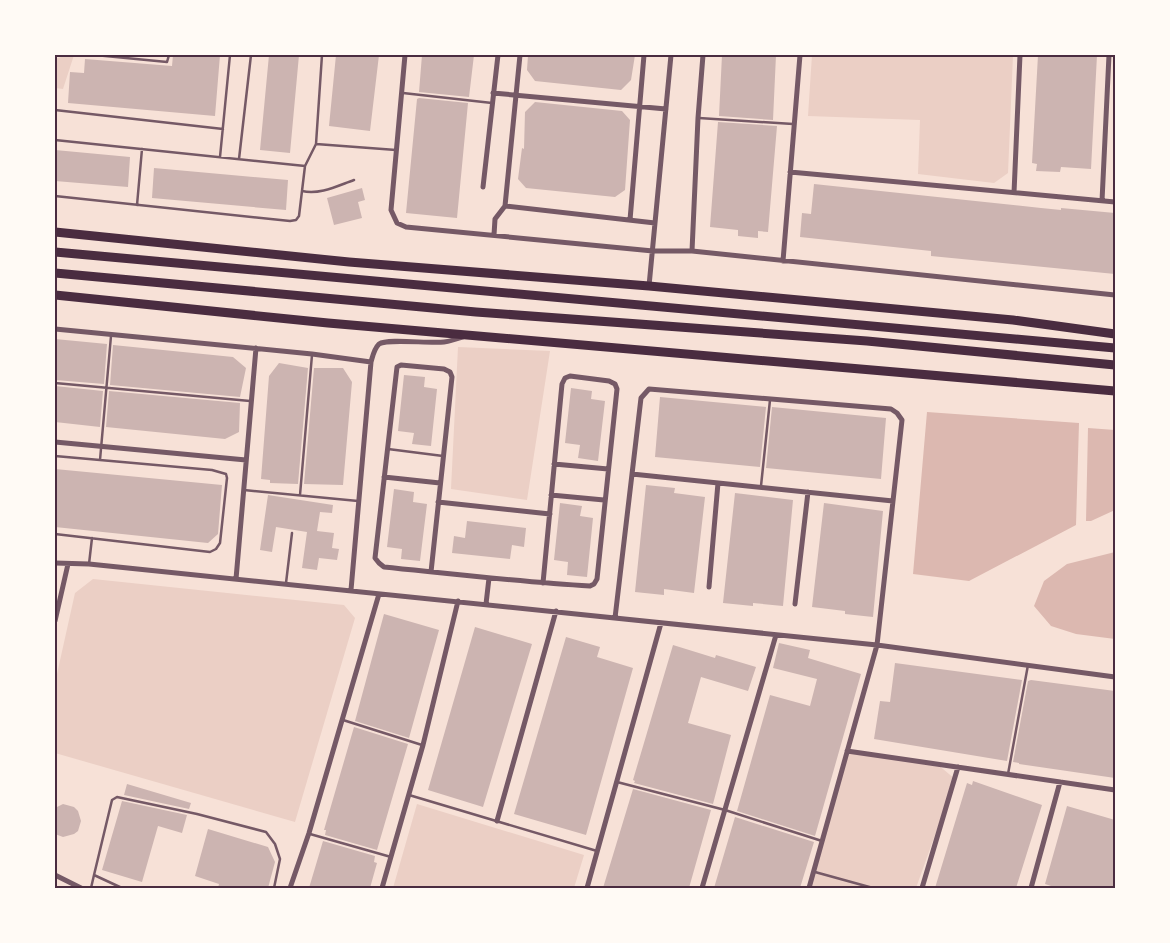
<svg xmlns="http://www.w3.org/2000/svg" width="1170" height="943" font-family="'Noto Sans',sans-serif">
  <rect width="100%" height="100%" fill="#f7e1d7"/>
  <path fill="#ebcfc5" d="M67 55H74L63 89 55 88V59Z
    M812 55H1013L1008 173 994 183 918 174 920 120 808 116Z
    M458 347 550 351 527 500 451 489Z
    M93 579 344 605 355 618 295 822 55 753V683L75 593Z
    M847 751 937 764 955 779 916 888H815L809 886Z
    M417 804 584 855 574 888H393Z"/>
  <path fill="#dcb8b0" d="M927 412 1079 423 1076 525 969 581 913 574Z
    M1088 428 1115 430V510L1091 521H1086Z
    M1115 552V639L1076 634 1051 626 1034 606 1044 581 1067 564Z"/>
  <path fill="#ccb4b1" d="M173 55H220L215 116 68 103 70 72 84 73 85 59 172 66Z
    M269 55H299L290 153 260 150Z
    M336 55H379L370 131 329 126Z
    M422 55H474L469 97 419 92Z
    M528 55H635L631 80 621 90 535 81 527 70Z
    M722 55H776L773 120 719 116Z
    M1038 55H1097L1091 169 1061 167 1060 172 1036 171 1037 164 1032 163Z
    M419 98 468 103 457 218 406 213 417 99Z
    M535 102 622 111 630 120 625 190 615 197 526 188 518 179 522 148 524 149 525 112Z
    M718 122 777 126 768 232 758 231V238L738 236V230L710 227Z
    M55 150 130 157 128 187 55 181Z
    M154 168 288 180 286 210 152 198Z
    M814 184 1041 208 1061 210V208L1115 213V274L931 256V251L800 237 802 213 811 214Z
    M362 188 365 200 358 202 362 218 334 225 327 198Z
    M55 339 107 344 104 384 55 380Z
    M113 345 233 357 246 368 240 397 110 385Z
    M279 363 308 368 298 484 270 483V480L261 479 269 376Z
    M314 368H343L352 382 343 485 304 484Z
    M404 375 425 377 424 387 437 389 431 446 412 444 414 433 398 431Z
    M55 386 103 391 100 427 55 422Z
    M571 388 592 391 591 399 605 401 598 461 578 458 580 445 565 443Z
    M109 391 240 403 239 432 225 439 106 427Z
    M660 397 766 407 760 467 655 457Z
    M772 407 886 418 881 479 766 468Z
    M55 469 222 485 218 534 208 543 55 527Z
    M646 485 675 488 674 493 705 497 694 593 664 589V595L635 592Z
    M394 489 414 492 413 502 427 504 420 561 401 559 402 549 387 547Z
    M735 493 793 500 783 606 753 603V606L723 603Z
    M268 495 333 505 332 513 320 512 317 531 334 533 332 548 339 549 337 560 319 558 317 570 302 568 307 532 276 527 272 552 260 550Z
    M560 503 582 506 580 516 593 518 587 577 567 575 568 562 554 560Z
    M824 503 883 511 873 617 845 614V611L812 607Z
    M467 521 526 528 524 547 512 545 510 559 452 553 454 536 465 538Z
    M384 614 439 630 409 738 355 721Z
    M475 627 532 644 483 807 428 790Z
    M566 637 600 647 597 657 633 668 586 835 514 814Z
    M779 643 810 650 808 658 861 674 815 836 737 811 770 695 810 706 817 679 773 668Z
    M673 645 715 658 716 655 756 667 748 691 701 677 688 723 731 735 713 804 634 783 635 781 633 780Z
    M895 663 1022 680 1007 761 874 739 880 701 890 702Z
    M1031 680 1115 691V778L1019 764V763L1013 762 1028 681Z
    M354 727 408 744 377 850 325 835 326 830H324Z
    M973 781 1042 805 1016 888H935L967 783 972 785Z
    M127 784 191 803 189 809 124 795Z
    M633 789 711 810 689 888H603Z
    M122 801 187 815 182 833 158 826 142 882 102 870Z
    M63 804 74 807 78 811 81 821 78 831 74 834 63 837 55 834V808Z
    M1067 806 1115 820V888H1057L1045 884Z
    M735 817 814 842 800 888H714Z
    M208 829 268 847 275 862 268 888H218L219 884 195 876Z
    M323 841 375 856 374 862 377 863 370 888H309Z"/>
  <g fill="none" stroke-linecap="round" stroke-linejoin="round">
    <path stroke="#755966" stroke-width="2.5" d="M95 55 167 62 169 55
      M403 93 492 103
      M55 110 223 129
      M699 118 793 124
      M55 140 305 166
      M316 144 396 150
      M220 157 230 55
      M239 159 251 55
      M302 191C320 195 337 186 354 180
      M55 196 290 221 296 220 299 216 305 166 316 144 322 55
      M137 205 142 149
      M55 383 250 401
      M388 449 443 456
      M55 456 212 470 226 474 227 478 220 543 216 549 210 552 55 534
      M100 460 111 336
      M761 486 770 400
      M244 490 358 501
      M300 495 312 355
      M89 564 92 538
      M286 583 292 533
      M343 720 422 745
      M1008 774 1028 665
      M617 782 725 810 822 841
      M409 795 597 851
      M310 834 391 857
      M815 872 873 888
      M91 888 94 875
      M122 888 94 875 112 800 117 797 197 814 266 832 275 844 280 859 274 888"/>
    <path stroke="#755966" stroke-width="5" d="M405 55 391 210 397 223 406 227 653 251H692L1115 295
      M493 93 666 109
      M790 172 1115 202
      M483 187 498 55
      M1014 193 1020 55
      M1102 201 1109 55
      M505 206 655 223
      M630 220 644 55
      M494 235 495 219 505 206 520 55
      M692 251 698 118 703 55
      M783 261 800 55
      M649 286 671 55
      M55 329 312 354 371 362
      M55 442 246 460
      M554 464 608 469
      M632 474 893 501
      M384 477 440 483
      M551 495 604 500
      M438 502 550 514
      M55 563 89 564 877 645 1115 677
      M431 572 452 377 450 372 444 369 401 365 397 367 375 558 379 563 384 567C453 574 521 582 590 586L594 584 597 579 617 389 615 384 609 381 570 376 565 378 562 384 543 583
      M236 579 256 348
      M709 587 718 483
      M351 590 371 362C373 355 374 349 379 344 388 338 430 344 444 342 451 341 457 339 463 337
      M486 604 489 578
      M795 604 808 492
      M615 618 641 398 649 389 891 409 897 413 902 420 877 645 809 888
      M55 621 68 564
      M847 751 1115 790
      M497 821 556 611
      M55 875 81 888
      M290 888 309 833 379 594
      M382 888 423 745 458 601
      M587 888 661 623
      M702 888 776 635
      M922 888 958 767
      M1031 888 1060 782"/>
    <path stroke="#4a2c40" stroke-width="9" d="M55 232 349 262 649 286 1013 320 1115 334
      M55 295 328 323 1115 391"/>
    <path stroke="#4a2c40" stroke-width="9" d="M55 252 1115 348
      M55 273 476 312 867 341 1115 365"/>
  </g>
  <rect width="1170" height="943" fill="none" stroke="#fffaf5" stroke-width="112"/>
  <rect x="56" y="56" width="1058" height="831" fill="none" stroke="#4a2c40" stroke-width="2"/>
</svg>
